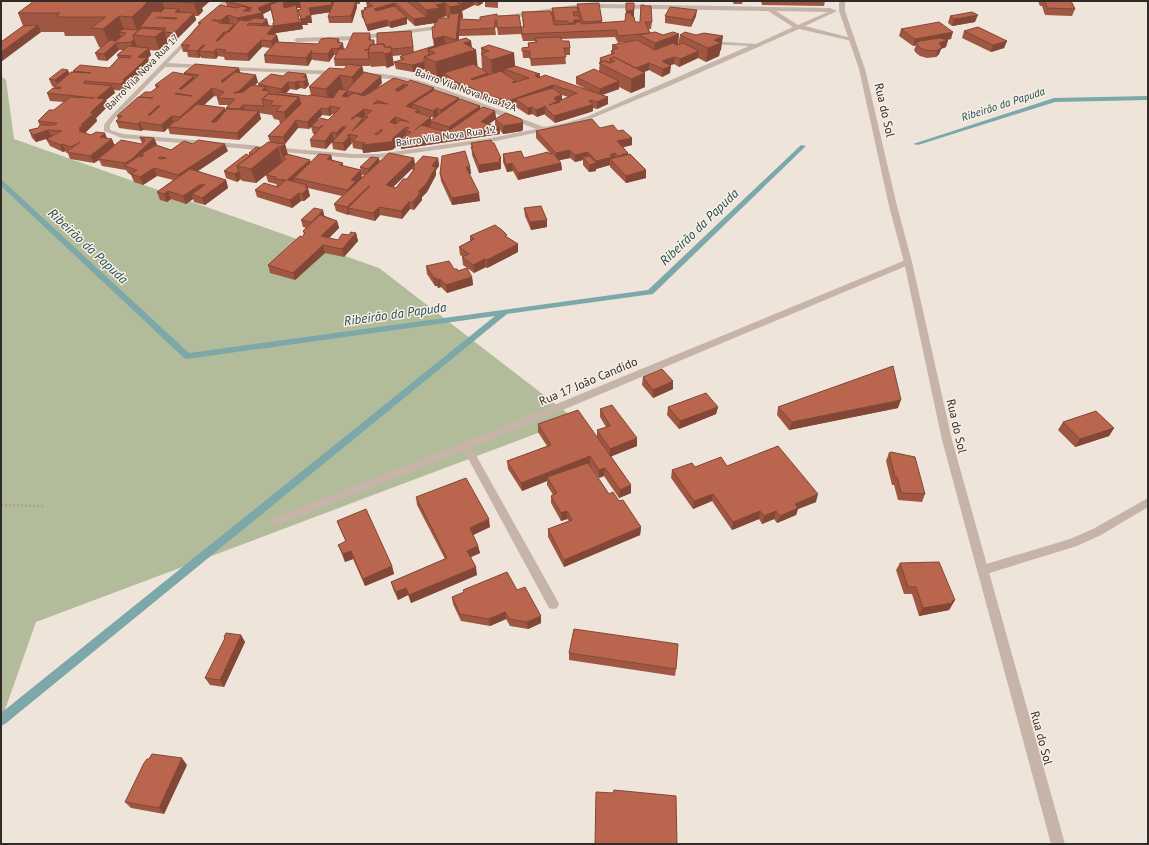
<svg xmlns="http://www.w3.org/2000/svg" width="1149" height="845" font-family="'PT Sans',sans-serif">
  <rect width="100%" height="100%" fill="#eee4da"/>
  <path fill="#b2bc9b" d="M1 76 6 80 14 139 379 268 575 419 36 622 1 721Z"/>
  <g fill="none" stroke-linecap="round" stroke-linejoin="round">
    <path fill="#7ca8a9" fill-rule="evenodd" d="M1148 96V100L1055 102 918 145 913 144 1054 98Z
      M801 145 806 146 653 294 507 314 5 724 1 726V713L495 316 187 359 184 358 1 186V180L3 181 189 353 648 290Z"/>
    <path stroke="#b19e92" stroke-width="2.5" stroke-dasharray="2 2" stroke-linecap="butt" d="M1 505 44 506"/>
    <path fill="#c5b4a7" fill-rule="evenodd" d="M223 1H229L214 15H210V13Z
      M602 4 830 8 837 11 805 26 855 39 852 41 799 29 667 87 590 119 569 126 491 142 378 158H352L122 138 104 131V125L111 116 190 35 193 37 192 38 168 63 204 65 206 66V68L165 67 115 118 110 125V130L123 134 352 154H378L491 138 536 129 419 85 390 79 368 77 365 75C372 70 414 79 424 82 465 96 504 112 544 127L565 123 586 117 749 46 710 44 708 43V41L756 44 793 27 768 11 602 8 573 9 501 20 498 18 501 16 573 5ZM776 11 828 12 798 25Z
      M446 25 448 26V28L356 40 297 42 294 40 297 38 356 36Z
      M226 67 336 71 339 73 336 75 224 70 223 69Z
      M908 259 911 260 912 262 911 264 472 448 557 600 559 604 557 608 553 609 549 608 464 451 281 524 277 525 273 524 271 521 273 518 462 443Z
      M1148 498V507L1101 535 1077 546 983 575 979 573 977 570 979 567 983 565 1070 539 1093 529Z"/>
    <path fill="#c5b4a7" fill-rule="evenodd" d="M839 1H845V11L865 69 897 206 912 262 952 440 1065 844H1051L942 440 904 262 889 206 859 69 839 11Z"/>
  </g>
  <path fill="#a05742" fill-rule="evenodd" d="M34 1H210L202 8 203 11 198 16H195L196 20 176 40 167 39 168 44 160 51 149 50 151 55 148 58 150 65 127 86 128 88 124 91 114 90 115 93 106 100 108 106 96 118 97 121 86 132 87 134 91 135 107 138 115 145 142 144 140 138H154L157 145 171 150 193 144 228 151 198 171 226 180 228 188 205 205 194 202 193 199 186 204 171 199 167 202 160 200 157 192 173 180 157 176 143 185 134 182 131 175 128 173 126 170 102 166 99 160 94 163 70 159 67 151H66L63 152 50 146 46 139 36 142 32 138 29 130 38 128 40 126 38 121 54 110 64 102 50 101 47 93 55 88 54 87 52 86 49 79 70 73 73 72V71L109 68 118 58 117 55 123 50H119L107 61 98 60 95 53 101 48 99 47 94 36H65L64 32H41L1 61V42L23 26 18 13ZM157 17 164 18 163 19 157 18Z
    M225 1H360V4H357V7L352 23H329L328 17 330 12 311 15 312 23H307L308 25H302L303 29 276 33 274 35 279 42 318 44 340 42 344 49H346L371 40H374L375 44H377L411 31 414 52 434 46V27L435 23 415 26 407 19V24L391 28 388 26 368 31 363 18H362L361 11 365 10 364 8 367 7 366 2 365 1H408L409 3V1H482L483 3 478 6 474 5 462 11 463 18 460 19 480 20 497 16 521 27H523L522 12 552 13V8H577V4L602 21V23L625 21 634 17 635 22H640L641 5 644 6 652 22 651 29H648L650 33 678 45 680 35 721 50 720 51 719 56 706 62 698 58 679 67 674 64 670 65V73L662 77 649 70 644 72 645 73V87L631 93 619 87V89L602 95 608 97V104L597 109 593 108V111L591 112 555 123 545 115V114L537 117 532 114 528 115 516 107V106L509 109 485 101 462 90 460 91 445 80 438 83 426 77 425 69 413 72 396 69 394 62 401 60 400 57 404 55 392 56 394 65 387 68 385 66 371 67V65L370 66H362L364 73 382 83 376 89 394 78 459 98V100L480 106V109L495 111 496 119 489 124 495 126V119L523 129 522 131 503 134 500 130V134L401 149 406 135 395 144 396 147 392 150 363 153V150L353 148 352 141H351L352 143 345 151 333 149 332 142 326 149 311 147 310 140 315 134H313L311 127 309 129 298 128 285 144 288 155 310 160V162L331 155 332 160 343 163V166L361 170 362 177 364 175H362L360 167 380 161 414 158 415 165 438 158 439 166 436 170V175L427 192 422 197V200L414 210 410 209 402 219 380 215 375 221 350 215V214L348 215 336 211 334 204 342 196 308 188 310 196 304 201H301L292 208 257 197 255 190 277 186 276 184 268 182 266 175 256 183 242 181 241 179 237 182 226 178 224 171 249 155V153L260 148 270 142 268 136 280 124 279 120 274 119 272 115 259 113 261 119 239 140 170 134 168 128 164 132 143 130 141 131 119 128 116 121 118 119 117 116 139 97 151 92 156 88 155 85 184 74V73H241L258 82 255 85 259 86 258 84 283 76 306 74 309 85 305 89 300 88 296 90 290 89 286 93 308 96 311 95 309 87 344 69 347 66H335L334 59 336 55H334L329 62 313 60 312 59 308 66 265 63 264 55 270 48 262 47 249 61 225 60 224 57 218 56 216 59 201 58V56L199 58 188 57 187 52H183L181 45 199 24 198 23 227 6ZM297 8H301V9L298 10 301 19 299 20ZM271 10 274 22 273 26H269L264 19 263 14ZM446 16 448 18H441ZM495 27H497L498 35 521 34 523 41H535V42L528 43V47L522 48 523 58H530L531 66 566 64 565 55H570V48L562 41 561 39 615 37 618 43 626 42 612 45V50L611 51V54L600 58 599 72 576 77V84L586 89 540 77 515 66 514 53 481 48 482 70 477 67 476 50 472 48 471 41 459 40V36L496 35ZM562 95 568 97 562 100ZM214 96 218 97 217 98 219 105H228L226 108V111L225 108 204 105ZM419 113 434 118 431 120 419 114ZM332 114H334L328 120 315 123 322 115 330 116ZM412 168 413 171 407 179 396 188 393 187Z
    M485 1H498V8L485 7Z
    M732 1H743L742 4H734Z
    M761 1H825L824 6 762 5Z
    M1038 1H1071L1075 9 1072 16 1045 15 1042 6H1040Z
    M665 16H696L691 27 665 23Z
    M950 16 975 22 952 26 948 23Z
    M901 29 951 39 946 40H948L946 47 941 49 939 54 936 57 927 58 920 56 916 53 914 50 916 45 913 46 899 36Z
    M964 31 1007 41 1004 48 991 52 962 38Z
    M600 128 632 145 623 147 628 153V154L646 178 626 183 610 167V165L596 169V171L589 172 583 165V160L575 162 570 158 559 160 561 163 562 170 518 180 513 171 507 172 503 162V154L524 158 550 153 536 138V131Z
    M471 143 501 166V169L479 173 472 155Z
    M470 167 471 174H469L480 201 452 205 441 181 440 174Z
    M524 208 547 227 531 230 525 216Z
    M325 216 337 221 339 228 329 238 338 240 349 235 356 233 358 241 344 257 325 253 295 280 270 273 268 265 304 235 303 231 306 228 303 227 301 220Z
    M470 236 507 237 518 244V252L487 268 486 267 474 273 463 265 462 257H463L460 255 459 247 470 241Z
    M426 266 454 269 472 277 473 285 447 293 441 287 438 288 437 286H435L427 274Z
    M643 377 673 389 653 398 642 385Z
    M668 407H718L716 414 679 429 667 415Z
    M778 407 898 408 789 430 777 415Z
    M600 409 637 446 611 456 631 485V493L619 498 604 476 599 478 589 464 609 494 619 501 641 527 640 535 564 567 548 537V529L569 521 567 519 561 521 551 503V496L553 495 547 485V481L522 491 508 469 507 461 547 446 538 432V424L597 436V430L606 427 600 417Z
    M1063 422 1114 428 1109 436 1075 447 1058 430Z
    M889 453 925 494 922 502 898 500 894 485H892L886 461Z
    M727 466 816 502 798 509 796 515 777 523 774 519 762 524 759 519 732 530 712 501 693 509 671 478 672 470 695 467Z
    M416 497 490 527 473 535 478 546 480 553 471 557 477 575 411 603 408 595 398 600 393 589 391 582 445 559 417 505Z
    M337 521 392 566 394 574 365 586 353 559 345 562 341 552 338 545 346 542 340 529Z
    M900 563 955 600 949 610 919 616 912 594H904L896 570Z
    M517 590 541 623 528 629 510 626 506 619 490 626 461 621 453 604 452 597Z
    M241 635 245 642 224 687 210 685 205 678 225 639 224 637Z
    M569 653 676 669 675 676 569 660Z
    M187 765 164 814 131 808 125 802Z"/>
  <path fill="#824736" d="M148 1H162L166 13 140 27 142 33 139 36 132 17Z
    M196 1H210L202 8 203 11 198 16 194 3Z
    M271 1H275L276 5 275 8 263 14 264 19 239 25 237 18 243 11 249 8 250 10H248L249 16 258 8Z
    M281 1H306L301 8H297L300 22H302L301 19 306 16H311L312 23H307L308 25H302L303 29 276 33 269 41 267 34 284 10Z
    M332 1H340L332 12 311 15 309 8Z
    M356 1 357 7 352 23 351 16Z
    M467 1H473L474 5 462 11 463 18 460 19 461 26 459 30V36L457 53 464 43 471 41 472 51 476 50 478 70 444 73 445 80 438 83 435 59 456 40 451 20 450 7 459 5Z
    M478 1H482L483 3 478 6Z
    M395 3 396 10 376 16 374 9Z
    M445 3 446 16 441 18V22L415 26 414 19 427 17 426 10 436 5Z
    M179 9 181 16 175 12Z
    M634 10V17L625 18 626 11Z
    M697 10 696 16 691 27 692 20Z
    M194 13 196 20 176 40 174 33Z
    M228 15 230 22 223 27 221 20Z
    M978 15 975 22 952 26 954 19Z
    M119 16 125 32H119L122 39 116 44 119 50 107 61 104 54 111 48 103 29Z
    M407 17V24L391 28 390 22Z
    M267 19 269 26 264 31 262 24Z
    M387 20 388 26 368 31 366 25Z
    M574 20H580V26L575 22V27H574Z
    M234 24 236 31 229 39 227 32Z
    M38 25 41 32 1 62V52Z
    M164 30 168 44 160 51 155 37Z
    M224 32 226 39 218 48 216 41Z
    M953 32 951 39 917 45 916 43V45L913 46 915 39Z
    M370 33 371 40 370 47 369 40Z
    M679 34 678 48 654 57 655 43Z
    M277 35 279 42 273 48 271 41Z
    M444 36 446 50 434 46 433 39Z
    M723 36 721 50 720 51 719 56 706 62 708 48 714 40Z
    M134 39 137 46 133 49 131 42Z
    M339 39 340 46 343 43 344 50 339 56 337 42Z
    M261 40 262 47 249 61 247 54Z
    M948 40 946 47 941 49 939 54 936 57 939 43Z
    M1007 41 1004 48 991 52 993 45Z
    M384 44 392 52 394 65 387 68 384 47Z
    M203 45 205 51H199L201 56 199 58 197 51Z
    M149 48 151 55 148 58 150 65 127 86 128 88 124 91 121 84 123 80 138 57Z
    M332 48 334 55 329 62 328 54Z
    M216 49 218 56 216 59 214 52Z
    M312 50 311 53 312 59 308 66 306 58Z
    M699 51 698 58 679 67 680 59Z
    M514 53 515 73 504 69 505 76 493 80 491 60Z
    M674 57V64L662 68V61Z
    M424 62 425 69 413 72 412 65Z
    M649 63V70L630 78 629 72Z
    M362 66 365 80 355 91 352 77Z
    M671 66 670 73 662 77 663 69Z
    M239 68 241 75 225 88 221 81Z
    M68 70 71 77 59 87 55 80Z
    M488 73V80L471 86V79Z
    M645 73V87L631 93V79Z
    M306 74 309 85 305 89 303 77Z
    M540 74V81L535 75Z
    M256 75 258 82 241 98 234 93Z
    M340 75 343 89 329 103 326 89Z
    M194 76 196 84 182 96 179 89Z
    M381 76 382 83 363 102 361 94Z
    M298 81 300 88 296 90 294 83Z
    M619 81V89L599 96 600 89Z
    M288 82 290 89 283 96 281 89Z
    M461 83 462 90 460 91 459 84Z
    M404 84 405 91 396 97 395 90Z
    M553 85V92L516 99V106L509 109 508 101Z
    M112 86 115 93 106 100 108 106 96 118 97 121 86 132 87 134 79 131V128L90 113 97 98Z
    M266 87 268 94 262 90Z
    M212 88 214 96 183 124 180 117Z
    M434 88 435 95 412 104 413 109 406 106Z
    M347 91 349 98 342 96Z
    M562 95V102L559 101V103L551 112 555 97Z
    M299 97 302 111 287 126 284 112Z
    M608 97V104L597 109V102Z
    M459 98 460 105 442 117 441 110Z
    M592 100V104H593V111L555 123 554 116Z
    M243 105 245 112 241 117 239 109Z
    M158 106 161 113 151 122 148 115Z
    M330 106 332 114 330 116 328 109Z
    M480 106 481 113 450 134 499 127 500 134 401 149 400 141 449 134V127Z
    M546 106 545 107V114L537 117 536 110Z
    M532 107V114L528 115V108Z
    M225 108 227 116 213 129 211 122Z
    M321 108 322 115 309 129 307 122Z
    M437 108 438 115 434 118 433 111Z
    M364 109 365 116H364V117L363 118 364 125 356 135 353 126 351 119Z
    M419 110 420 117 415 112Z
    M259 111 261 119 239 140 237 133Z
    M495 111 496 119 482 129 481 122Z
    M172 116 174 123 168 127V128L164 132 161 125Z
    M395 117 397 125 390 122Z
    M431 117V125L416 137 415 130Z
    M296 120 298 128 285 144 289 159H286L283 158 280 147 285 144 283 137Z
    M140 122 143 130 141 131 138 124Z
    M523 122V129L522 131 503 134V126Z
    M343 126 345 133 337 141 336 133Z
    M406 127V135L395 144 396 147 392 150 363 153 362 145 392 139Z
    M48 130 52 137 36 142 33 135Z
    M332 132 334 140 326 149 325 141Z
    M105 133 108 141 100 137Z
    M349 134V137L350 136 352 143 345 151 343 143 347 136Z
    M154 138 157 145 144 155 141 154 143 159 127 167 125 163Z
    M632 138V145L617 149V141Z
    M112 139 115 146 98 159 99 160 94 163 90 156Z
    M62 144 66 151 63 152 60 145Z
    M225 144 228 151 181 182 178 175Z
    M278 147 282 162 256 183 251 169Z
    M570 150V158L556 161V153Z
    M588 152V159L583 157V160L575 162V155Z
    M615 153V161L610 159V165L596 169V171L589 172V165L596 163V161L610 155Z
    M628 153V161L617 164 618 156Z
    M331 155 333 162 327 159Z
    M379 158 381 166 370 177 368 169Z
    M414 158 415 166 387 193 386 185Z
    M438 158 439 166 436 170V175L427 192 422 197V200L414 210 413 202 432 166Z
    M501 158V169L479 173V165Z
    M310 160 312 168 294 178 295 182 287 180Z
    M512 163 513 171 507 172 506 165Z
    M561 163 562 170 518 180V173Z
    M466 167H470L471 174 466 175Z
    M154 168 157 176 143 185 140 177Z
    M361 170 362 178 348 197 347 190 351 180Z
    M646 170V178L626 183V176Z
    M239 171 241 179 237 182 235 174Z
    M226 180 228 188 205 205 202 198Z
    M201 184 204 191 192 194 193 199 186 204 183 196Z
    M307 185 310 196 304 201 302 194 305 187Z
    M369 186 370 194 348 208 350 214 348 215 347 207Z
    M168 191 171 199 167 202 164 194Z
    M299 193 301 201 292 208 290 200Z
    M479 193 480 201 452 205V198Z
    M409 202 410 209 402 219 401 211Z
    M379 207 380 215 375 221 373 213Z
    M323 210 325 218 314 230 312 222Z
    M547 220V227L531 230 530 222Z
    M337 221 339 228 323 244 321 236Z
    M356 233 358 241 344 257 342 249Z
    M518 244V252L487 268V260Z
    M323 245 325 253 295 280 293 273Z
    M485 259 486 267 474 273 473 265Z
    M472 277 473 285 447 293 446 285Z
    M434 278H436L437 286H435Z
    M440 279 441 287 438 288 437 280Z
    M673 381V389L653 398V390Z
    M901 400 898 408 789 430 792 422Z
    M718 407 716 414 679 429 680 421Z
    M1114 428 1109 436 1075 447 1080 439Z
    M637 438V446L610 457V449Z
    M590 456V464L549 480 547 477V481L522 491 521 483Z
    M605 468 604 476 599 478V470Z
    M631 485V493L619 498 620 490Z
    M713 494 712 501 693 509 694 501Z
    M818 494 816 502 798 509 796 515 777 523 780 516 795 504Z
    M567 511V519L561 521V513Z
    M760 511 759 519 732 530 733 522Z
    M776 511 774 519 762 524 764 516Z
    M489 519 490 527 471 536 470 528Z
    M641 527 640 535 564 567V560Z
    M478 546 480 553 469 558 467 551Z
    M351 551 353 559 345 562 343 554Z
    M392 566 394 574 365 586 363 579Z
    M476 567 477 575 411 603 409 595Z
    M406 588 408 595 398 600 396 592Z
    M955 600 949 610 919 616 923 608Z
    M505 612 506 619 490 626 489 619Z
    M541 616V623L528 629 527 622Z
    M241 635 245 642 224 687 220 680Z
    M182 758 187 765 164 814 159 808Z"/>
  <path fill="#ba654d" stroke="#824736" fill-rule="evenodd" d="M34 1H148L143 7 132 17 119 16 103 29 91 28 106 17H60L57 16 60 13H18Z
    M164 1H196L194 3Z
    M227 1H271L273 2 258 8 262 13 237 18 228 15 221 20H212L220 22 219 23 234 24 227 32H229L240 20 247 21 255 18 267 19 262 24 249 23 247 25 274 26 267 34 277 35 271 41 261 40 247 54 223 52 226 50 216 49 214 52 199 51 205 45H203L197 51 186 50 190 45H181L201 23H198L220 5 237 8 242 6 249 8 243 11H251L248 10 252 8ZM224 32H227L218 41H216Z
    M279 1H332L331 5 309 8 311 16H306V18L301 19 298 10 301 9 299 1 283 3 284 8 296 5 299 20 301 19 302 22 273 26V23L274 22 270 5Z
    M334 1H356L351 16 328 17Z
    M366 1H407L427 17 414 19 395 3 374 9 376 11 394 6 407 17 390 22 387 20 366 25 362 13H364L361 11 366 9 364 8 373 6Z
    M416 1H456L461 5 450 7 445 3 436 5 440 8 426 10Z
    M456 1H467L460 4Z
    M1045 1H1071L1075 9 1047 8Z
    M599 3 602 21 583 22 577 4Z
    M626 3H634V10L626 11Z
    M641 5H644V6H651L652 22H645L650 33 640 34 618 36 616 30 522 34 521 27H524L522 12 551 11 554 25 576 24 575 22H581L582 24 625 21 626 13H631L632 16 634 17 635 22H640Z
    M577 7 578 12H573L574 16H579L580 20H574V23H568L567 21H555L552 8Z
    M670 7 697 10 692 20 665 16Z
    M165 8 179 9 175 12 194 13 174 33 165 32 164 31 166 28 140 27 153 11 161 12ZM157 17 177 18 176 19 157 18Z
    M972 12 978 15 954 19 950 16Z
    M459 13 456 40 444 36 433 39 432 27H434L435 22H437L438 18H449V14Z
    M497 14V16L519 15 521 27 497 28V20H495V28L459 30 460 19 480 20V17Z
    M939 22 953 32 915 39 901 29Z
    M38 25 1 52V42L23 26Z
    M978 27 1007 41 993 45 964 31Z
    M142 28 164 30 155 37 133 35Z
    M123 29 139 30 133 35 134 39 131 42 116 43 104 54 95 53 110 40 116 41 126 33 119 32Z
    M411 31 413 47 391 49V47H385L384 44H377V33Z
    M655 32 663 35 673 32 679 34 655 43 639 35Z
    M685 32 696 35 704 33 723 36 714 40 721 43 708 48 680 35Z
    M353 33H370L369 40H374L373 44 370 45 369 49 364 50H369L368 53 369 59H334L339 49H346Z
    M561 37 562 41H569L570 48H564L566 57 530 59V51H522V48L529 47 528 43 537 42 535 38Z
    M329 38 339 39 337 42 343 43 338 49 332 48 328 54 311 53 312 50 306 58 264 55 276 42 318 44 321 39Z
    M466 38 471 41 464 43 476 50 471 51 436 62 424 57 435 53 428 49Z
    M940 38 948 40 939 43 942 47 938 50 929 51 922 49 918 46 916 43 920 41Z
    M637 40 655 50 673 43 677 45 683 43 699 51 680 59 674 57 662 61 671 66 663 69 649 63 636 68 614 57 610 59V63L605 61 602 62 600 58 615 53 611 51 618 48 612 45Z
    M445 43H446L436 47 434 46Z
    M384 44V47H391L392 52 385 54 383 52 368 53 370 45Z
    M489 45 514 53 491 60 481 54 489 51 481 48Z
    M128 46 149 48 138 57 147 58 123 80H125L121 84 85 81 83 83 112 86 97 98 105 99 90 113H94L81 125 83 126 79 128 81 129 79 131 91 135 96 132 105 133 100 137 112 139 90 156 66 152 80 142 71 147 62 144 60 145 46 139 62 131 48 130 33 135 29 130 38 128 40 125H54L57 123 38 121 49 110H54L70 97 94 98 47 93 53 88 60 89 61 87H54L71 72 91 73 73 71 80 65 109 68 120 57 130 58 131 56 117 55Z
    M434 46 435 47 428 49 429 55 424 57V62L412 65 394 62 404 59 400 57 401 56Z
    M614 57 645 73 631 79 599 63 605 61 610 63 615 61 610 59Z
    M195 64 239 68 221 81 223 82 222 83 235 72 256 75 239 91 234 93 243 92 252 85 266 87 262 90 269 91 268 94 262 99 264 106 243 105 239 109 226 108 235 99 217 98 224 92 212 88 180 117 172 116 161 125 140 122 138 124 116 121 122 116H117L138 97 153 98 139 97 145 92H151L159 86 155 85 173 72 194 76 179 89H182L199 75 184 73ZM176 93 192 96 175 94ZM158 106H160L150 115H148Z
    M348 64 362 66 352 77 340 75 326 89 309 87 329 68 344 69Z
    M473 64 488 73 471 79 472 80 501 71 516 81 512 82 513 83 529 78 504 69 515 66 540 74 535 75 538 78 545 75 608 97 597 102 592 100 589 101 593 104 591 105 554 116 545 107 546 106 536 110 532 107 528 108 516 99 552 88 562 95 555 97 556 98 554 99 558 101 549 105 560 102 559 101 577 93 553 85 508 101 484 94 461 83 459 84 444 73Z
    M62 69 68 70 55 80 49 79Z
    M594 69 619 81 600 89 576 77Z
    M288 72 306 74 303 77 307 78 304 82 298 81 294 83 288 82 281 89 258 84 271 74 283 76Z
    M364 72 381 76 361 94 347 91 342 96 347 97 354 93 364 96 394 78 408 82 410 80 434 88 406 106 419 110 415 112 431 117 415 130 421 125 447 132 483 107 495 111 481 122 499 127 400 141 411 132 406 131 409 128 406 127 392 139H394L391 142 362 145 365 143 352 141 358 136 349 134 347 136H350L343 143 332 142 346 127 343 126 336 133 332 132 325 141 310 140 323 125 318 128 311 126 321 118 328 120 340 108 330 106 328 109 321 108 307 122 296 120 283 137 268 136 301 104 299 97 276 94 278 92 308 96 310 95 333 98 339 89 347 90ZM404 84 408 85 399 91 395 90ZM378 100V101L388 104 378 103 373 104ZM364 109 372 111 364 116 368 117 352 131 363 118 356 116 353 119H351ZM395 117 409 122 400 120 396 124 390 122ZM381 130H383L377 135 375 134Z
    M434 90 459 98 441 110 437 108 433 111 412 104Z
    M268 94 299 97 284 112 276 111 281 106 270 105 273 101 262 99Z
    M460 99 480 106 449 127 430 121Z
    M197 104 225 108 211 122H216L227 109 259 111 237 133 168 127 175 121H177Z
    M506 113 521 119 523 122 522 123 503 126 495 119Z
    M592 119 600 128 613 125 618 131 623 130 632 138 617 141 628 153 618 156 615 153 610 155 613 157 596 161 588 152 575 155 570 150 556 153 536 131Z
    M140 137 154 138 132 159 125 163 98 159 121 140 142 144 145 141H143L145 139 140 138Z
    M198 140 225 144 178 175 154 168 140 177 131 174 137 170 124 166 139 156 142 157 144 155 141 154 156 145 171 150 184 141 193 144ZM161 157 166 158 161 159 158 158Z
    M491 140 492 143H494L501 158 499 159 500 162 479 165 471 147H473L471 143Z
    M268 142 285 144 280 147H278L251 169 237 166Z
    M256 147 260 148 253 154 249 153Z
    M465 151 470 167H466L479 193 452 198 440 174 442 156Z
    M521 151 524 158 548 152 550 154 553 153 561 163 518 173 512 163 506 165 503 154Z
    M389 153 414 158 386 185 396 188 403 179H407L415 168H412L423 156 438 158 432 166 436 167 426 184 418 192H421L413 202H409L401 211 379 207 373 213 348 208 370 186H369L347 207 334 204Z
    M246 154 250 156 237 166 239 171 235 174 224 171Z
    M287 154 310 160 287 180 307 185 305 187 308 188 302 194 299 193 290 200 255 190 264 183 278 187 286 180 275 179 276 177 266 175 286 159 282 158Z
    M319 154 331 155 327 159 343 163 340 165 361 170 351 180 356 181 347 190 294 178Z
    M630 154 646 170 626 176 610 159Z
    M590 156 596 163 589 165 583 157Z
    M371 157 379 158 368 169 360 167Z
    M190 169 226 180 202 198 192 194 205 185 201 184 183 196 168 191 164 194 157 192Z
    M541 206 547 220 530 222 524 208Z
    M314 208 323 210 312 222 301 220Z
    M320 215 337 221 321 236 338 240 342 234 349 235 351 232 356 233 342 249 323 245 293 273 268 265 300 236 302 237 305 233 303 231Z
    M495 225 502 230 507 235 505 236 518 244 487 260 485 259 473 265 462 257 469 254 459 247 474 239 470 236Z
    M449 261 454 269H457L458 271 467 268 472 277 446 285 440 279 437 280 436 278H434L426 266Z
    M893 366 901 400 792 422 778 407Z
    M662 369 673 381 653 390 643 377Z
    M706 393 718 407 680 421 668 407Z
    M612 405 637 438 610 449 597 430 610 426 600 409Z
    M578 410 631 485 620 490 605 468 599 470 590 456 521 483 507 461 551 445 538 424Z
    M1096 411 1114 428 1080 439 1063 422Z
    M778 446 818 494 795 504 798 508 780 516 776 511 764 516 760 511 733 522 713 494 694 501 672 470 692 463 695 467 721 457 727 466Z
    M891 452 915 457 925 494 901 493 897 477H895L889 453Z
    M588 463 609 494 613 492 619 501 623 500 641 527 564 560 548 529 572 520 567 511 561 513 551 496 557 493 547 477Z
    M466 478 489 519 470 528 478 546 467 551 476 567 409 595 406 588 396 592 391 582 447 558 416 497Z
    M366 509 392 566 363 579 351 551 343 554 338 545 346 541 337 521Z
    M939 562 955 600 952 601 953 603 923 608 916 587H908L900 563Z
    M507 572 517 590 525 587 541 616 527 622 509 619 505 612 489 619 460 614 452 597 464 592 463 590Z
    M574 629 678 644 676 669 569 653Z
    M226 633 241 635 220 680 205 678 225 638 224 637Z
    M152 754 182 758 159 808 125 802 144 763 147 759H149Z
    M614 790 676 796 677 844H595L596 792 613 793Z"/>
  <g text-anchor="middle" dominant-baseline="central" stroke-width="3" stroke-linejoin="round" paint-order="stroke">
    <g font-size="10" fill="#322a27" stroke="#f7efe5">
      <text transform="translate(142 72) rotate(-46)">Bairro Vila Nova Rua 17</text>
      <text transform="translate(466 90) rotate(20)">Bairro Vila Nova Rua 12A</text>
      <text transform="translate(446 136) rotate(-8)">Bairro Vila Nova Rua 12</text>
    </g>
    <g font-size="11" font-style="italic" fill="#214d50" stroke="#f7efe5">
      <text transform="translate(1003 104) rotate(-18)">Ribeirão da Papuda</text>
    </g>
    <g font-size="12" fill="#322a27" stroke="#f7efe5">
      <text transform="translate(885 110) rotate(77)">Rua do Sol</text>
      <text transform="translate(588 381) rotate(-23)">Rua 17 João Candido</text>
      <text transform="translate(957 426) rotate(77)">Rua do Sol</text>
      <text transform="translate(1042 738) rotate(75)">Rua do Sol</text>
    </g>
    <g font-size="13" font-style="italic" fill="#214d50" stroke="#f7efe5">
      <text transform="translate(699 227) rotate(-44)">Ribeirão da Papuda</text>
      <text transform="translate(88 246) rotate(43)">Ribeirão da Papuda</text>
      <text transform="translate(395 314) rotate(-8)">Ribeirão da Papuda</text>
    </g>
  </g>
  <rect width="1149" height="845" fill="none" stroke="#322a27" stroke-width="4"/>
</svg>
